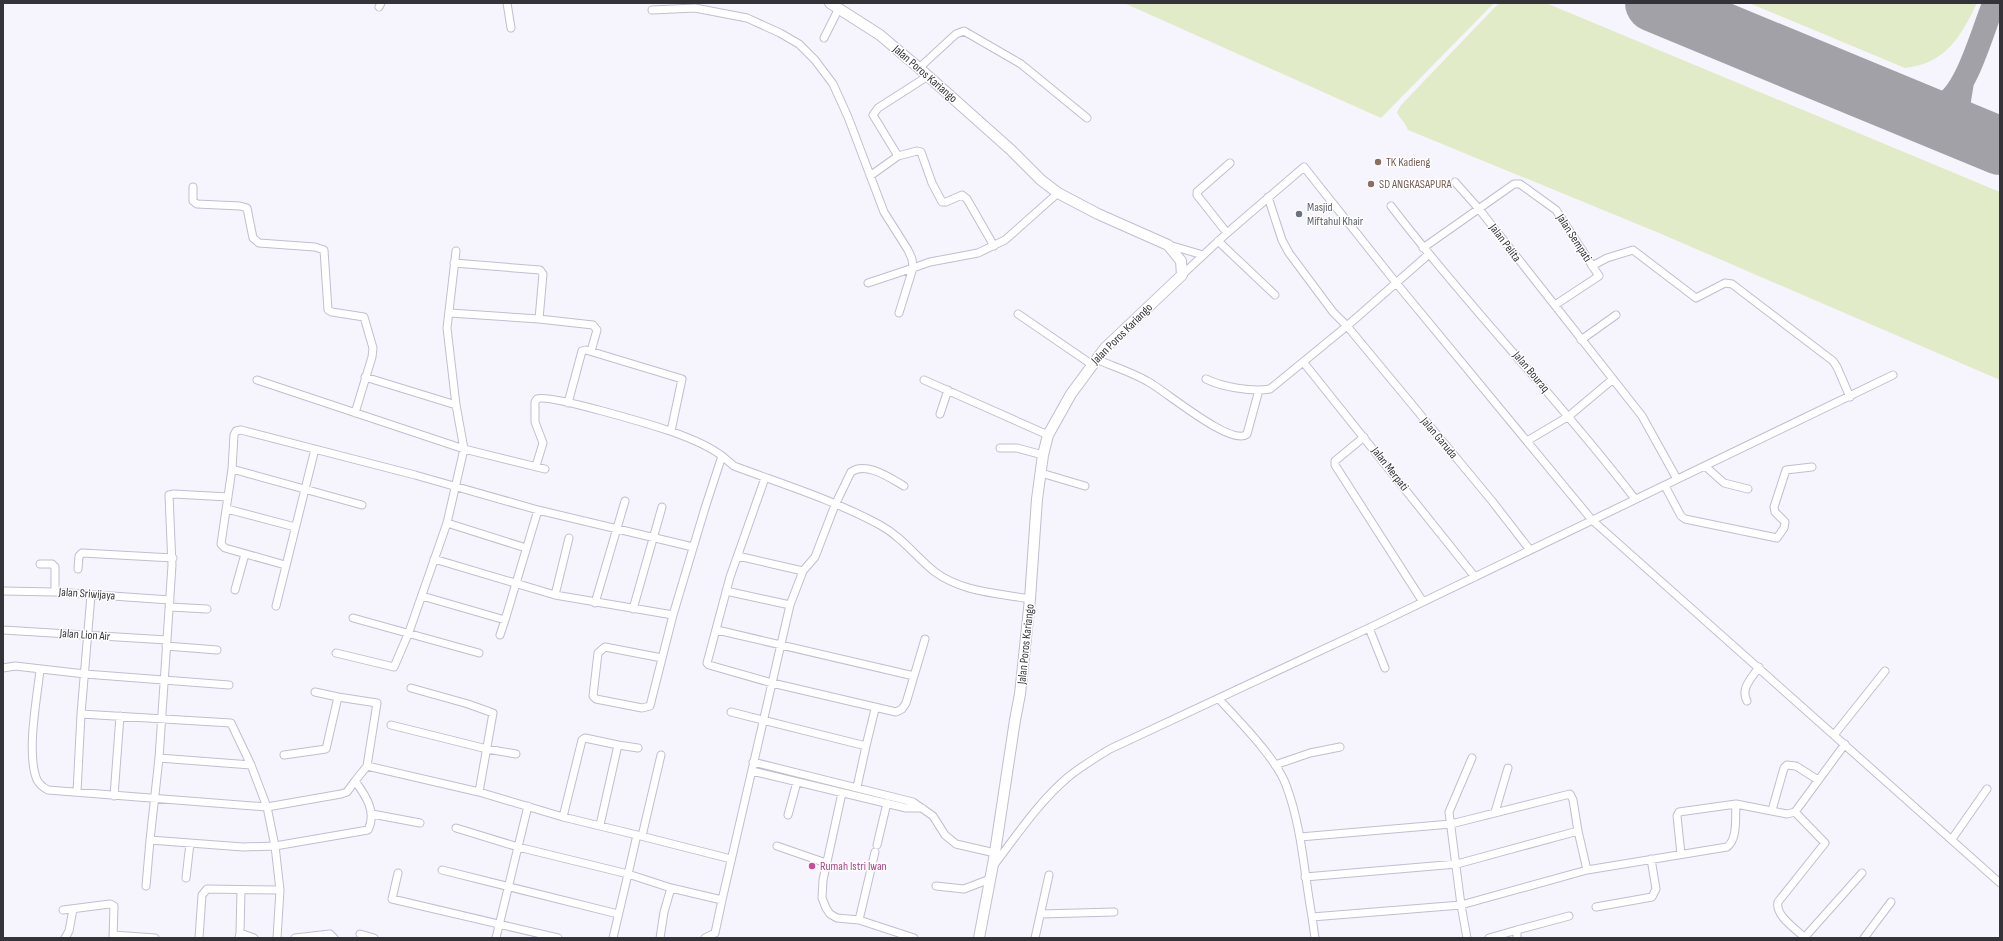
<svg xmlns="http://www.w3.org/2000/svg" width="2003" height="941" font-family="'Sofia Sans Condensed',sans-serif">
  <rect width="100%" height="100%" fill="#f6f5fd"/>
  <path fill="#e2ebc8" d="M1124 3H1494L1381 118Z
    M1499 3H1546L2000 192V380L1659 233 1408 130C1405 122 1399 118 1397 112L1401 105Z
    M1749 3H1977C1960 38 1946 63 1905 68Z"/>
  <g fill="none" stroke-linecap="round" stroke-linejoin="round">
    <path stroke="#a2a1a8" stroke-width="23" d="M1962 85 1959 103 1972 135
      M1914 111C1925 110 1937 109 1946 102 1968 87 1983 29 1994 3"/>
    <path stroke="#a2a1a8" stroke-width="58" d="M1654 3 2000 146"/>
    <g stroke="#c1bed0" stroke-width="9">
      <path id="minor" d="M507 3 511 28
        M379 7 381 3
        M652 10 695 8 747 18 780 33 799 44 815 60 833 84 848 117 884 212 908 250 912 259 913 268 930 262 978 253 1005 240 1058 193
        M824 38 839 8
        M919 68 956 34 964 31 1021 64 1087 118
        M898 156 917 151 921 152 932 183 942 202H946L962 195 967 199 994 246
        M870 176 898 156 873 115 878 108 928 76
        M1455 182 1479 209 1642 416 1677 479
        M193 187V201L197 204 240 206 247 208 253 238 259 243 315 247 324 250 328 310 332 312 364 317 373 348 372 357 355 413
        M1391 206C1468 307 1558 398 1635 499
        M1227 233 1197 195V192L1230 163
        M1218 241 1275 295
        M1169 245 1203 255
        M1423 248 1514 184H1520L1556 210 1599 276 1555 305
        M1429 254 1347 326 1492 501 1530 550
        M454 263 540 270 543 274 539 319
        M1592 266 1607 258 1633 250 1696 298 1725 283 1732 284 1833 361 1837 367 1850 397
        M1182 275 1227 233 1304 167 1397 284 1592 520 2000 883
        M868 283 913 268 899 313
        M450 313 539 319 593 325 597 330 591 351
        M1018 314 1091 364
        M1581 340 1616 315
        M1096 359C1112 366 1131 372 1147 381 1163 389 1232 448 1247 434L1259 390
        M1304 363 1475 577
        M365 377 456 405
        M1206 379C1222 387 1252 392 1270 389L1347 326 1333 312 1289 253 1282 240 1268 197
        M257 380 464 449 545 469
        M924 380 1048 435
        M568 403 582 351 586 350 682 379 671 431
        M940 414 948 390
        M1364 437 1335 461V465L1423 602
        M1527 441 1569 416 1613 379
        M1000 448H1017L1043 455
        M536 466 543 443 535 422V402L537 399C547 393 652 425 670 431 687 437 708 445 722 456
        M1705 466 1724 483 1748 489
        M232 469 362 505
        M1041 473 1085 486
        M765 478 730 577 707 663 709 665 772 683 896 712 902 709 906 703 925 639
        M1665 486 1681 516 1685 519 1777 538 1784 528 1785 522 1775 512 1774 507 1786 470 1812 467
        M227 509 295 527
        M447 523 526 548
        M738 556 803 571
        M434 559 555 595 673 615
        M40 564H52L55 567V592
        M285 565 225 548 221 544 232 469 234 435 236 431 241 430 415 475 538 510 693 547
        M78 569 79 556 82 553 173 558
        M235 590 245 554
        M3 591 55 592 170 600
        M726 591 790 605
        M555 595 569 538
        M422 596 505 620 538 510
        M595 603 625 501
        M276 606 315 449
        M170 607 207 609
        M633 609 662 507
        M353 618 479 653
        M1369 628 1385 668
        M3 630 167 640
        M717 630 914 676
        M500 635 505 620
        M166 646 217 650
        M336 653 394 667 409 632 447 523 464 449 456 405 447 328 456 251
        M662 658 605 647 598 653 593 696 596 699 642 708 650 706 673 615 705 508 722 456 734 466C782 484 834 500 880 525 902 537 916 557 935 572 962 592 997 593 1030 599
        M3 668 15 666 85 674 229 685
        M40 670C37 699 26 753 37 780 40 785 44 788 48 790L267 807 251 765 231 723 81 714
        M411 688 468 704 493 713 479 792 563 817 637 835
        M315 692 338 697
        M1219 699C1239 721 1276 758 1286 785 1302 827 1304 873 1312 917L1461 905 1449 812 1472 758
        M1747 701C1740 688 1752 678 1759 667
        M731 712 866 746 857 787
        M391 725 487 749 516 754
        M1834 735 1885 671
        M618 745 638 748
        M866 746 875 709
        M284 755 326 749 338 697 377 703 367 766
        M159 758 251 765
        M753 762 913 802 933 816 945 835 956 844 995 853
        M1275 765 1310 753 1340 747
        M752 771 906 808H922
        M77 792 81 714 91 595
        M842 793 823 880 822 898 826 908 830 914 837 918 859 920 914 938
        M114 796 120 716
        M528 806 518 847 628 874 637 835 731 859
        M1772 810 1784 768 1787 765 1796 766 1818 780
        M1495 812 1508 768
        M1795 812 1825 843 1778 902C1775 916 1796 929 1805 938
        M372 814 420 823
        M788 815 797 782
        M563 817 582 740 585 738 618 745 600 825
        M456 828 518 847 496 938
        M642 836 661 755
        M1300 837 1451 824 1570 794 1573 800 1578 831 1587 870
        M1952 839 1987 789
        M150 840 159 758 172 565 169 495 174 494 228 497
        M877 845 887 803
        M777 846 826 863
        M1681 854 1677 816 1679 812 1736 804
        M994 865C1017 835 1038 803 1067 778 1080 767 1095 758 1110 749L1369 628 1893 375
        M442 870 618 914
        M398 873 392 899 558 938
        M1305 877 1457 864 1578 831
        M186 878 190 843
        M146 886 150 840 243 847 275 846 368 830C377 812 366 796 355 781L367 766 479 792
        M936 886 964 889 990 879
        M280 890 275 846 267 807 341 794 347 792 355 781
        M722 900 790 605 803 571 815 557 835 505 851 472C866 461 890 478 904 486
        M1596 907 1652 897 1656 889 1651 859
        M63 910 110 904 114 906 113 938
        M1041 914 1114 912
        M1312 917 1315 938
        M859 920 875 852
        M240 933 241 890
        M360 934 374 938
        M113 935 155 938
        M65 938 69 931 73 909
        M199 938 202 895 207 889 280 890 277 938
        M239 938 240 933 254 938
        M295 938 330 934 334 938
        M613 938 628 874 671 888 722 900 715 933 705 938
        M660 938 664 912 671 888
        M1035 938 1049 875
        M1467 938 1461 905 1587 870 1727 847C1738 839 1735 817 1736 804L1787 814 1795 812 1845 744
        M1489 938 1517 930
        M1517 938V930L1569 916
        M1804 938 1862 873
        M1864 938 1891 902"/>
    </g>
    <g stroke="#c1bed0" stroke-width="12">
      <path id="secondary" d="M830 3 880 35 919 68 1011 150 1041 180 1058 193 1098 214 1168 245 1181 261 1182 275 1105 348 1071 394 1048 435 1043 455 1037 499 1030 599 1020 694 1015 720 994 859 979 938"/>
    </g>
    <use href="#minor" stroke="#fff" stroke-width="7"/>
    <use href="#secondary" stroke="#fff" stroke-width="10"/>
  </g>
  <g fill="#8d6e63" stroke="#fff" stroke-width="1.5">
    <circle cx="1378" cy="162" r="4"/>
    <circle cx="1371" cy="184" r="4"/>
  </g>
  <circle fill="#6b7280" stroke="#fff" stroke-width="1.5" cx="1299" cy="214" r="4"/>
  <circle fill="#d1479c" stroke="#fff" stroke-width="1.5" cx="812" cy="866" r="4"/>
  <g text-anchor="middle" dominant-baseline="central" stroke-width="3" stroke-linejoin="round" paint-order="stroke">
    <g font-size="12" fill="#34333a" stroke="#fff">
      <text transform="translate(925 74) rotate(41)">Jalan Poros Kariango</text>
      <text transform="translate(1574 238) rotate(57)">Jalan Sempati</text>
      <text transform="translate(1505 243) rotate(53)">Jalan Pelita</text>
      <text transform="translate(1122 334) rotate(-45)">Jalan Poros Kariango</text>
      <text transform="translate(1531 372) rotate(50)">Jalan Bouraq</text>
      <text transform="translate(1439 438) rotate(50)">Jalan Garuda</text>
      <text transform="translate(1390 469) rotate(52)">Jalan Merpati</text>
      <text transform="translate(87 594) rotate(4)">Jalan Sriwijaya</text>
      <text transform="translate(85 635) rotate(4)">Jalan Lion Air</text>
      <text transform="translate(1026 644) rotate(-84)">Jalan Poros Kariango</text>
    </g>
    <g font-size="12" fill="#785e54" stroke="#fff" text-anchor="start">
      <text x="1386" y="162">TK Kadieng</text>
      <text x="1379" y="184">SD ANGKASAPURA</text>
    </g>
    <g font-size="12" fill="#5b616d" stroke="#fff" text-anchor="start">
      <text x="1307" y="207">Masjid<tspan x="1307" dy="14">Miftahul Khair</tspan></text>
    </g>
    <g font-size="12" fill="#b23c85" stroke="#fff" text-anchor="start">
      <text x="820" y="866">Rumah Istri Iwan</text>
    </g>
  </g>
  <rect width="2003" height="941" fill="none" stroke="#34333a" stroke-width="8"/>
</svg>
